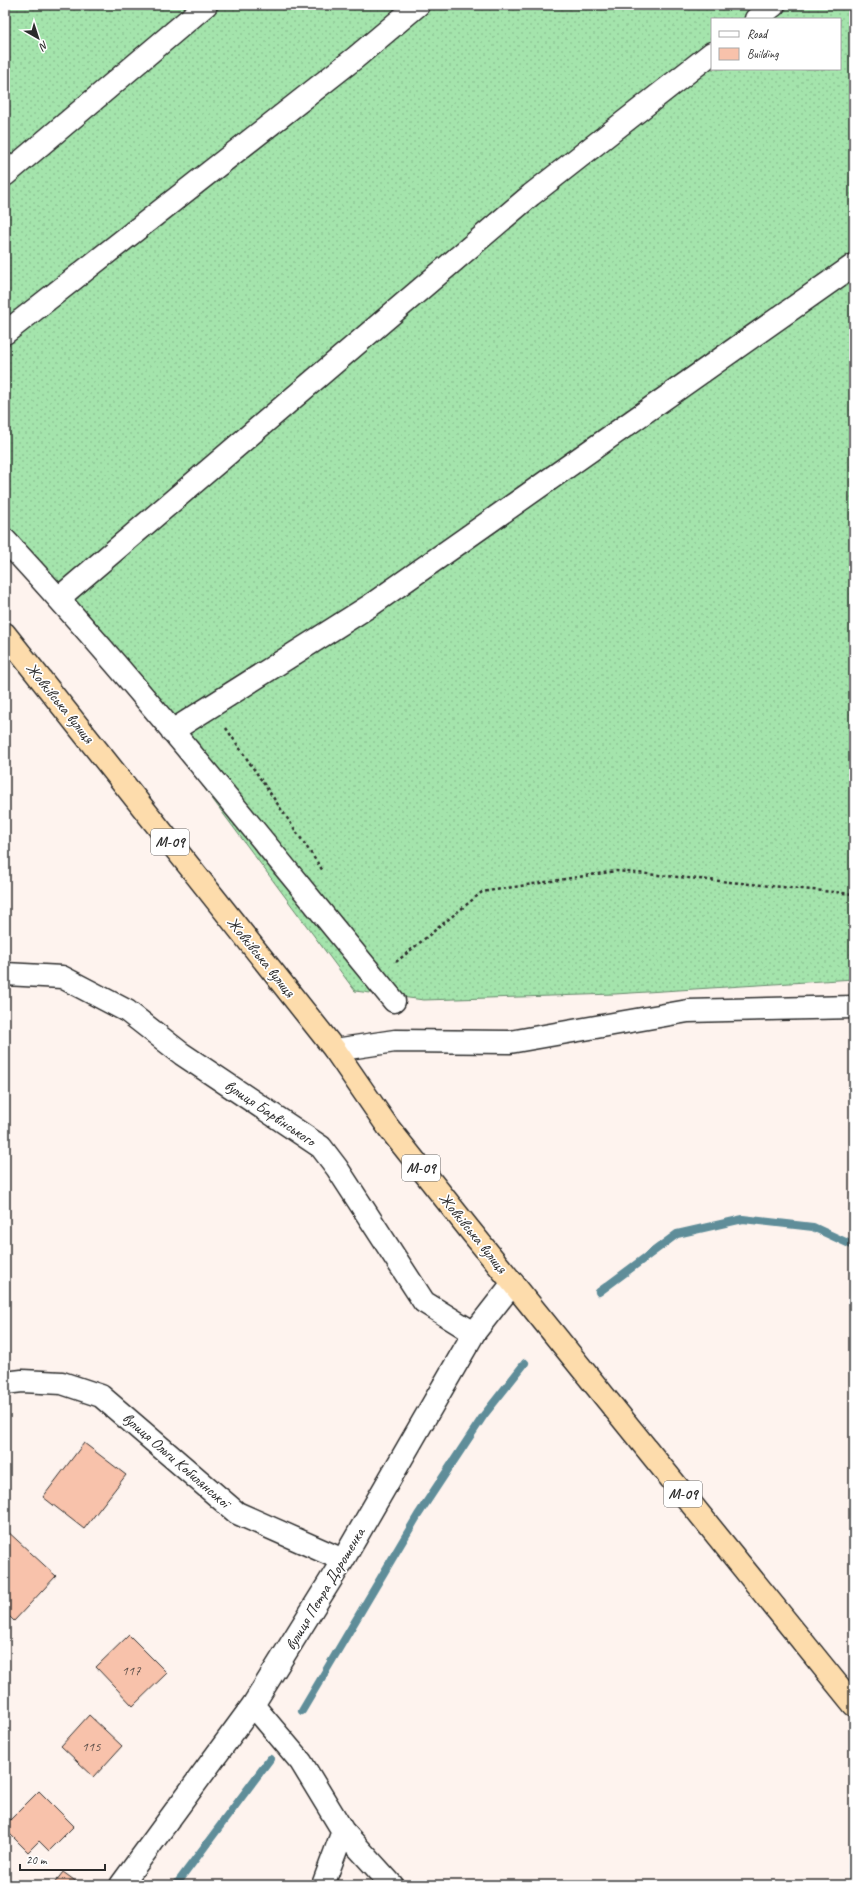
<svg xmlns="http://www.w3.org/2000/svg" width="859" height="1890" font-family="Caveat,sans-serif">
  <defs>
    <pattern id="grass-dots" width="8" height="8" patternUnits="userSpaceOnUse"><rect width="8" height="8" fill="#a4e4ac"/><path d="M2 2h.1M6 6h.1" fill="none" stroke="#8dc494" stroke-width="1.8" stroke-linecap="round"/></pattern>
  </defs>
  <rect width="100%" height="100%" fill="#fef3ee"/>
  <filter id="ink" filterUnits="userSpaceOnUse"><feTurbulence type="fractalNoise" baseFrequency=".025" numOctaves="2"/><feDisplacementMap in="SourceGraphic" scale="8" xChannelSelector="R" yChannelSelector="G"/><feConvolveMatrix kernelMatrix="1 2 1 2 8 2 1 2 1" color-interpolation-filters="sRGB"/></filter>
  <g filter="url(#ink)">
    <path fill="url(#grass-dots)" stroke="#68886c" fill-rule="evenodd" d="M5 5H854V979L615 994 424 1000 355 991 121 676 5 546ZM712 19H840V69H712Z"/>
    <g fill="none" stroke-linecap="round" stroke-linejoin="round">
      <path stroke="#5f8d99" stroke-width="8" d="M599 1292 677 1234 743 1219 813 1227 854 1246
        M302 1711 418 1515 484 1415 525 1363
        M176 1885 270 1759"/>
    </g>
    <path fill="#f8c2ab" stroke="#2b2b2b" d="M84 1443 126 1475 84 1529 43 1497Z
      M5 1529 56 1576 14 1621 5 1612Z
      M129 1635 167 1673 133 1706 96 1667Z
      M89 1715 122 1746 94 1777 61 1746Z
      M39 1791 74 1826 49 1851 39 1841 28 1852 5 1829V1825Z
      M63 1872 81 1885H53Z"/>
    <g fill="none" stroke-linecap="round" stroke-linejoin="round">
      <g stroke="#2b2b2b" stroke-width="25">
        <path id="minor" d="M756 19 774 5
          M5 175 206 5
          M5 333 355 58 418 5
          M5 540C142 687 266 846 394 1001
          M59 598 531 195 712 53
          M172 731 371 605 854 265
          M5 974 62 977 127 1011 182 1054 321 1147 337 1168 424 1302 474 1333
          M335 1050 395 1041 510 1042 688 1011 854 1007
          M5 1383 22 1381 62 1383 101 1396 237 1513 343 1560
          M253 1705 301 1762 343 1831 392 1885
          M121 1885 253 1705 343 1560 474 1333 513 1283
          M323 1885 343 1831"/>
      </g>
      <g stroke="#2b2b2b" stroke-width="25">
        <path id="highway" d="M5 634 335 1050 388 1127 469 1229 854 1705"/>
      </g>
      <path stroke="#2b2b2b" stroke-width="2.5" stroke-dasharray="3 3" stroke-linecap="butt" d="M226 728 323 871
        M396 962 482 892 616 871 854 894"/>
      <use href="#minor" stroke="#fff" stroke-width="22"/>
      <use href="#highway" stroke="#fddcac" stroke-width="22"/>
    </g>
  </g>
  <g text-anchor="middle" dominant-baseline="central" stroke-width="3.5" stroke-linejoin="round" paint-order="stroke">
    <g font-size="14" fill="#5e514b">
      <text x="131" y="1670">117</text>
      <text x="91" y="1746">115</text>
    </g>
    <g fill="#fff" stroke="#6b6b6b" stroke-width="1">
      <rect x="151" y="829" width="38" height="26" rx="3"/>
      <rect x="402" y="1155" width="38" height="26" rx="3"/>
      <rect x="664" y="1481" width="38" height="26" rx="3"/>
    </g>
    <g font-size="15" font-weight="bold" fill="#2b2b2b">
      <text x="170" y="842">М-09</text>
      <text x="421" y="1168">М-09</text>
      <text x="683" y="1494">М-09</text>
    </g>
    <g font-size="16" fill="#2b2b2b" stroke="#fff">
      <text transform="translate(60 703) rotate(51)">Жовківська вулиця</text>
      <text transform="translate(261 957) rotate(51)">Жовківська вулиця</text>
      <text transform="translate(270 1113) rotate(34)">вулиця Барвінського</text>
      <text transform="translate(473 1233) rotate(51)">Жовківська вулиця</text>
      <text transform="translate(176 1460) rotate(41)">вулиця Ольги Кобилянської</text>
      <text transform="translate(325 1589) rotate(-59)">вулиця Петра Дорошенка</text>
    </g>
  </g>
  <rect width="859" height="1890" fill="none" stroke="#fff" stroke-width="20"/>
  <rect x="10" y="10" width="839" height="1870" fill="none" stroke="#2b2b2b" stroke-width="1.5" filter="url(#ink)"/>
  <rect x="711" y="18" width="130" height="52" fill="#ffffff" stroke="#aaaaaa"/>
  <rect x="719" y="31" width="20" height="6" fill="#ffffff" stroke="#aaaaaa"/>
  <text x="747" y="38" font-size="12" fill="#2b2b2b">Road</text>
  <rect x="719" y="48" width="20" height="12" fill="#f8c2ab" stroke="#aaaaaa"/>
  <text x="747" y="58" font-size="12" fill="#2b2b2b">Building</text>
  <g transform="translate(38 38) rotate(141)" stroke="#ffffff" stroke-width="3" paint-order="stroke">
  <path d="M0-3L7 15L0 10L-7 15Z" fill="#2b2b2b"/>
  <text y="-6" font-size="11" font-weight="bold" text-anchor="middle" fill="#2b2b2b">N</text>
  </g>
  <path d="M20 1864v6h85v-6" fill="none" stroke="#2b2b2b" stroke-width="2"/>
  <text x="26" y="1864" font-size="12" fill="#2b2b2b" stroke="#ffffff" stroke-width="3" paint-order="stroke">20 m</text>
</svg>
